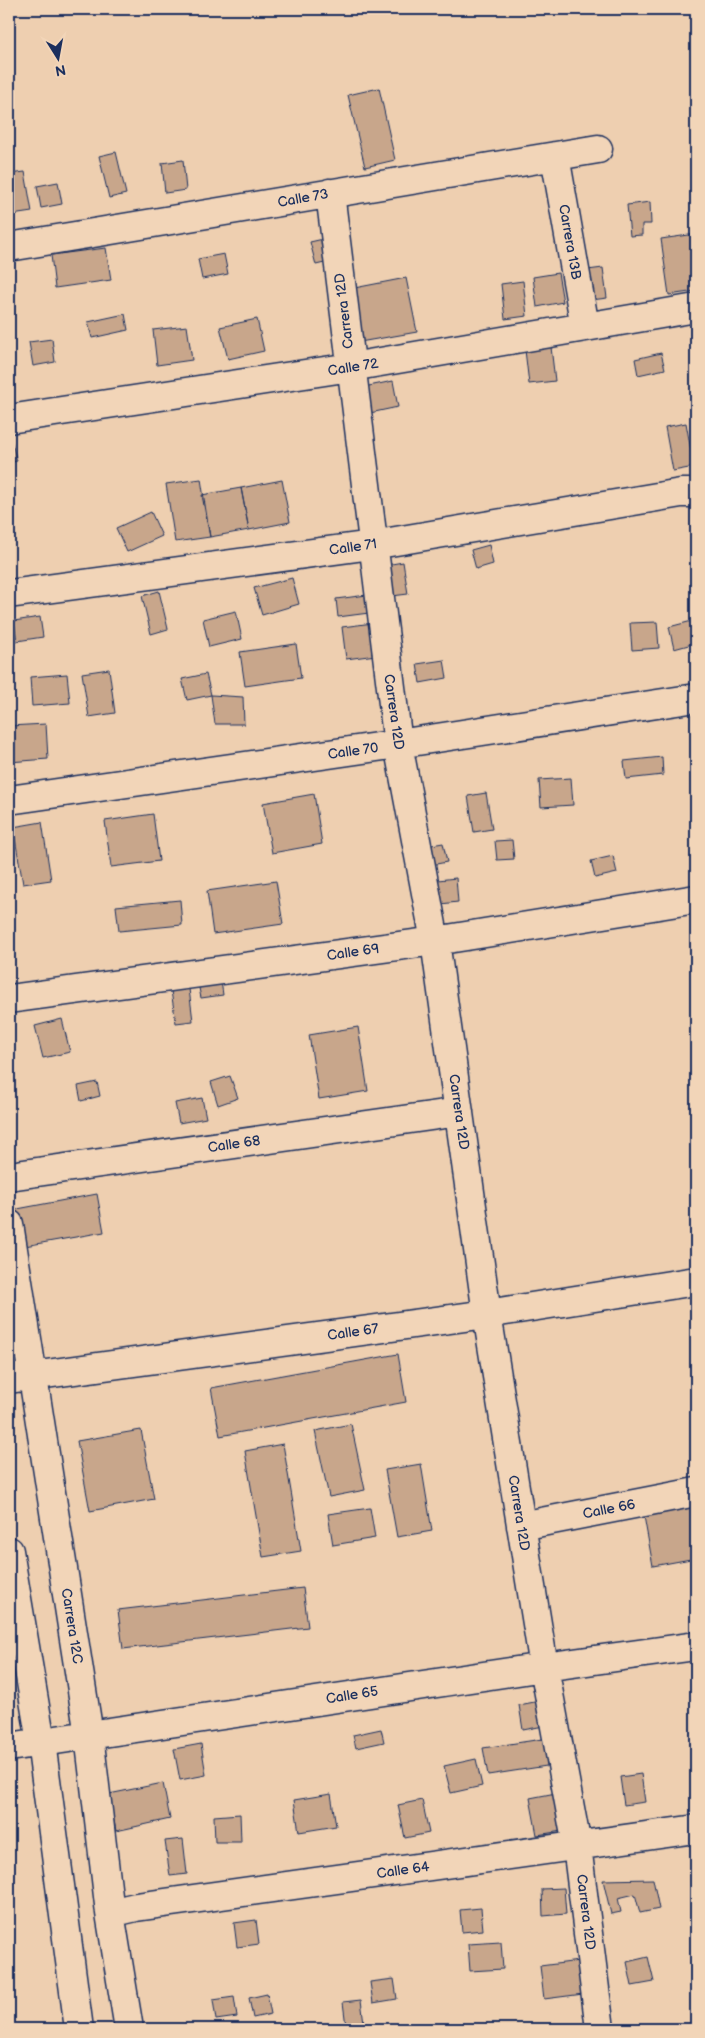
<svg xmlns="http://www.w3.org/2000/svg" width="705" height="2038" font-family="'Balsamiq Sans',sans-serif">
  <rect width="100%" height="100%" fill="#eecfb0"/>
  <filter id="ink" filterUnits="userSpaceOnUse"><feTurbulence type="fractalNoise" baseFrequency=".02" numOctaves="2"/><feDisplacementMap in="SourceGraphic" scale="10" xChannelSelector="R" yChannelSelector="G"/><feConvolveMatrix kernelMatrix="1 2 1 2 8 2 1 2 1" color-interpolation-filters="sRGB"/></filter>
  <g filter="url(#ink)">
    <path fill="#c8a68b" stroke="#1b2f5e" d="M379 88 395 160 365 167 348 95Z
      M116 152 126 194 109 198 99 156Z
      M183 160 186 190 165 193 162 163Z
      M25 172 32 212 12 215 9 174Z
      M58 182 62 204 41 208 37 186Z
      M650 202 651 224H642V235L630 236 627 205Z
      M696 234V291L669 295 661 239Z
      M332 237 337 260 316 265 310 242Z
      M106 248 111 280 55 288 51 255Z
      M224 254 228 274 202 279 198 259Z
      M603 268 607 298 584 301 580 271Z
      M558 273 563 302 537 307 533 277Z
      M406 278 417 332 354 343 344 290Z
      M523 281 527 316 505 319 501 284Z
      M125 314 128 330 92 338 88 322Z
      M257 319 264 351 228 359 220 327Z
      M187 326 192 360 157 365 153 330Z
      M52 339 55 362 33 366 29 342Z
      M551 347 555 381 529 384 525 350Z
      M661 353 665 369 638 375 635 359Z
      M393 381 398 407 370 413 364 387Z
      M686 423 694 467 673 471 665 427Z
      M9 433 17 461 9 463Z
      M201 479 210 537 175 542 166 484Z
      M282 480 290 522 249 530 241 488Z
      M241 488 249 530 210 537 202 495Z
      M151 512 162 536 127 552 116 528Z
      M489 545 493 564 476 569 471 550Z
      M403 562 408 594 392 596 386 565Z
      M292 578 299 604 262 615 254 588Z
      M159 591 168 629 151 634 142 596Z
      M367 595 369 613 338 617 336 599Z
      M236 611 242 639 209 647 203 619Z
      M40 617 43 637 17 641 14 621Z
      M692 621 696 643 674 649 669 627Z
      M657 622 659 648 632 650 630 623Z
      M373 623 376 655 346 659 342 627Z
      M296 644 301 678 245 686 240 652Z
      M444 660 447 678 420 683 417 664Z
      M109 669 115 713 89 717 82 673Z
      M67 674 70 703 32 706 30 677Z
      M206 674 211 695 187 700 182 679Z
      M211 695 243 697 244 724H215Z
      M46 724 48 759 9 762V726Z
      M662 757 663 775 626 779 624 761Z
      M571 778 573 805 541 807 539 780Z
      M486 793 492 829 474 832 468 796Z
      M314 794 322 844 272 853 263 803Z
      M153 814 159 861 111 867 105 821Z
      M42 822 51 880 23 884 13 827Z
      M512 840 514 859 497 860 495 841Z
      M443 843 447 862 431 865 426 846Z
      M613 856 617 873 595 878 591 861Z
      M456 878 458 902 432 905 429 881Z
      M276 881 283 924 213 934 207 891Z
      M180 900 182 925 119 931 116 906Z
      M220 974 223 995 201 998 197 978Z
      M189 989 193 1021 176 1023 171 991Z
      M62 1019 70 1052 43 1058 35 1026Z
      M358 1027 368 1091 319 1099 309 1035Z
      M230 1076 238 1098 218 1105 211 1082Z
      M97 1082 100 1096 81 1101 78 1086Z
      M202 1098 206 1118 179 1123 175 1103Z
      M97 1194 104 1232 19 1247 12 1210Z
      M398 1354 406 1402 220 1436 211 1388Z
      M351 1424 365 1490 329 1497 315 1431Z
      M141 1430 154 1499 90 1511 77 1441Z
      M283 1444 301 1551 263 1557 245 1451Z
      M421 1464 432 1531 397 1537 385 1470Z
      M696 1507V1558L653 1566 644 1516Z
      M370 1508 375 1538 333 1545 328 1514Z
      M303 1588 308 1627 123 1649 118 1610Z
      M550 1699 554 1724 523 1730 519 1705Z
      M381 1729 384 1742 356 1748 353 1735Z
      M549 1738 553 1765 488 1775 483 1748Z
      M201 1744 206 1775 180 1780 174 1749Z
      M476 1759 482 1786 451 1793 444 1766Z
      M641 1774 645 1802 624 1805 620 1777Z
      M163 1783 170 1819 116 1831 109 1794Z
      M561 1792 568 1830 537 1835 530 1798Z
      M331 1794 336 1826 299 1832 294 1800Z
      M422 1800 429 1833 405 1838 398 1805Z
      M240 1814 241 1842H215L214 1816Z
      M183 1839 187 1874 170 1876 165 1841Z
      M653 1879 659 1909 640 1913 635 1894 618 1898 621 1912 611 1914 603 1880Z
      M564 1888 566 1914 543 1916 542 1889Z
      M481 1908 483 1930 462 1932 460 1910Z
      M256 1920 259 1944 237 1947 234 1923Z
      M501 1942 503 1969 470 1971 468 1944Z
      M648 1957 654 1982 632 1986 627 1962Z
      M587 1960 591 1993 544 1999 540 1966Z
      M394 1979 397 1999 373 2003 370 1982Z
      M267 1994 271 2014 253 2018 249 1998Z
      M234 1997 237 2017 216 2020 213 2000Z
      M361 2000 364 2023 346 2026 343 2002Z"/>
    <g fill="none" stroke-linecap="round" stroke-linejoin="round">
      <g stroke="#1b2f5e" stroke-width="31">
        <path id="minor" d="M555 156 585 327
          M330 193 398 744 435 941 487 1314 544 1667 577 1846 600 2029
          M9 247 598 149
          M9 419 351 367 696 308
          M9 594 372 545 681 493H696
          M9 800 398 744 696 698
          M9 999 435 941 696 899
          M9 1176 459 1112
          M9 1224 89 1735 110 1913 129 2029
          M9 1379 487 1314 696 1281
          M521 1526 696 1492
          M9 1551 41 1742 79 2029
          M9 1747 544 1667 696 1646
          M110 1913 136 1907 696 1829"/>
      </g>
      <use href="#minor" stroke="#f2d5b8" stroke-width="28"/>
    </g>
  </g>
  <g text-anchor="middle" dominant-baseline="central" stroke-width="4" stroke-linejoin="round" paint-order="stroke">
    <g font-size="14" fill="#1b2f5e" stroke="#f2d5b8">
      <text transform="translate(303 198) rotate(-10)">Calle 73</text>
      <text transform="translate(570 242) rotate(80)">Carrera 13B</text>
      <text transform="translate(344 311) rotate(-97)">Carrera 12D</text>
      <text transform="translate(353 367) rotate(-9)">Calle 72</text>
      <text transform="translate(353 547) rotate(-8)">Calle 71</text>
      <text transform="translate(394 712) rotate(82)">Carrera 12D</text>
      <text transform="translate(353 751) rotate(-8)">Calle 70</text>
      <text transform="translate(353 952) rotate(-8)">Calle 69</text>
      <text transform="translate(459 1112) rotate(82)">Carrera 12D</text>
      <text transform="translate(234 1144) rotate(-8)">Calle 68</text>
      <text transform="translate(353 1332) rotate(-8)">Calle 67</text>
      <text transform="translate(609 1509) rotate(-11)">Calle 66</text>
      <text transform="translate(519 1513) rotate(81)">Carrera 12D</text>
      <text transform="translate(72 1626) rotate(81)">Carrera 12C</text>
      <text transform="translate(352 1695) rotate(-9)">Calle 65</text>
      <text transform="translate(403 1870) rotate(-8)">Calle 64</text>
      <text transform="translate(586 1912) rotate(83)">Carrera 12D</text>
    </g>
  </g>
  <rect width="705" height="2038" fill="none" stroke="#f2d5b8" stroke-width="30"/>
  <rect x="15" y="15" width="675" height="2008" fill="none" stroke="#1b2f5e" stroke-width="2" filter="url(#ink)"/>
  <g transform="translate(58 58) rotate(169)" stroke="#f2d5b8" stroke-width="4" paint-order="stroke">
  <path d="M0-4L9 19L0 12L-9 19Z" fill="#1b2f5e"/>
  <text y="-8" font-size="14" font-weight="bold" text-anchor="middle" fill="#1b2f5e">N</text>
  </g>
</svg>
